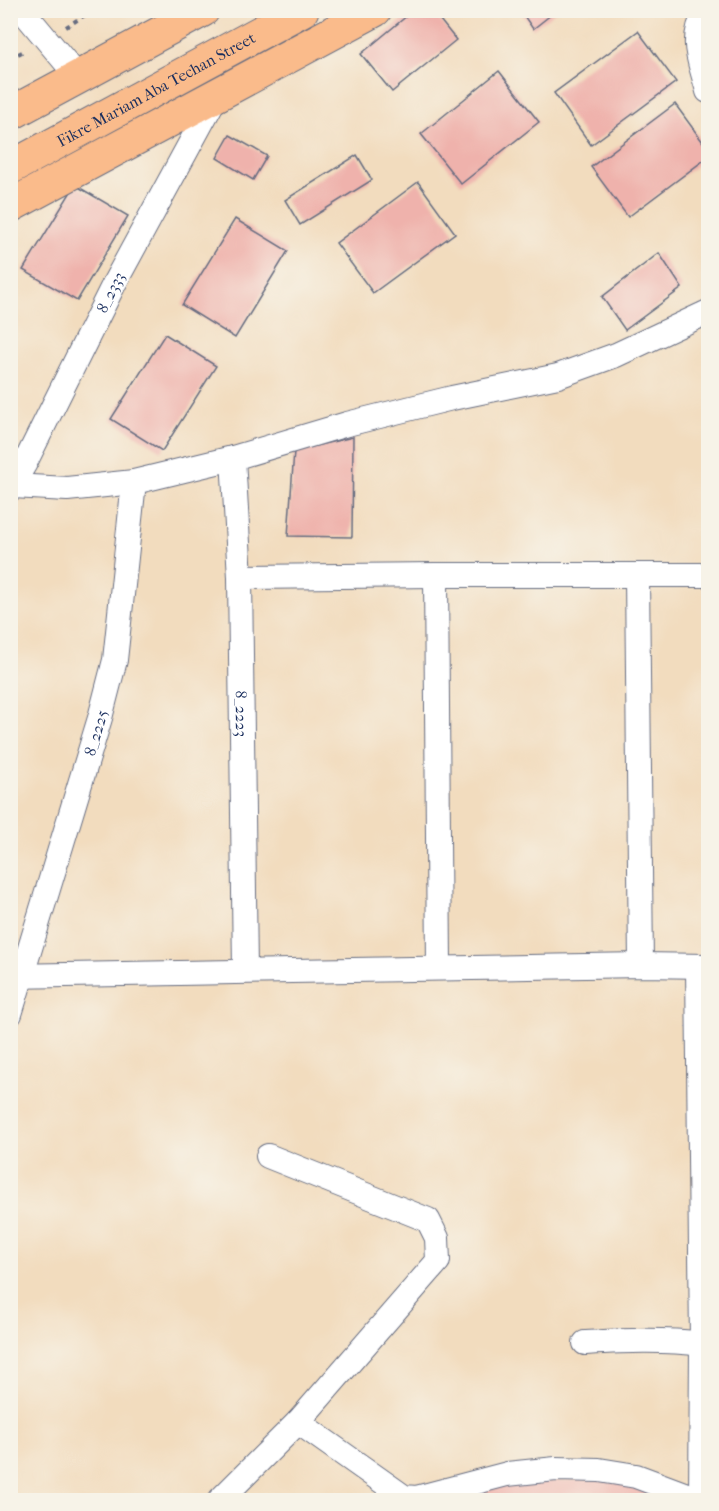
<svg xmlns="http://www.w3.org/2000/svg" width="719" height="1511" font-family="'IM FELL French Canon',serif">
  <rect width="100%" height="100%" fill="#f7f3e8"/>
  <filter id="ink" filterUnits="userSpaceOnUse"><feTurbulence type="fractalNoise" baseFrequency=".0167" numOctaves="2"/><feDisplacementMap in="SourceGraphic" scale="12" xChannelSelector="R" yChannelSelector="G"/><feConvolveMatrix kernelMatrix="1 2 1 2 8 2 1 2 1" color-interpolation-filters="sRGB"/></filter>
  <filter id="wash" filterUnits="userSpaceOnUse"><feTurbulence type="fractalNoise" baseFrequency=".008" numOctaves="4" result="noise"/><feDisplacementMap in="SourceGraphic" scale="24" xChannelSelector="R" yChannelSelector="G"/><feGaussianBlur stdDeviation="1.35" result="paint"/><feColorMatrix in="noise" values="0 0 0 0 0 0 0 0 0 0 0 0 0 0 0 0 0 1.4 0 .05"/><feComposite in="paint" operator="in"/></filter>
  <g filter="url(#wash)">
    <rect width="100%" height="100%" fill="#f2dcbe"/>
    <g id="blocks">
      <path fill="#efb2ac" d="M414 10H432L456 40 392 92 361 54Z
        M520 10H557L533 29Z
        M638 31 676 82 591 145 554 93Z
        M499 71 539 122 461 184 421 134Z
        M675 104 708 149V157L628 217 591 167Z
        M230 135 267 156 253 180 217 158Z
        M357 155 372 180 300 225 285 200Z
        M418 182 455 233 373 293 336 243Z
        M75 185 128 216 77 301 23 270Z
        M235 219 288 251 235 338 182 305Z
        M659 253 682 288 625 330 602 297Z
        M165 334 216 366 162 451 111 419Z
        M353 437 352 537 288 536 294 451Z
        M618 1479 675 1500H437L522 1481Z"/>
    </g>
  </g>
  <g filter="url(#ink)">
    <use href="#blocks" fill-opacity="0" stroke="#666c80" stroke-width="1.5"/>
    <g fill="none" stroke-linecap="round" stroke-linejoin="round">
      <g stroke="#666c80" stroke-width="26">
        <g id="minor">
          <path d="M22 10 79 78"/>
          <path d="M707 10C688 41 700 59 708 91"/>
          <path id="s1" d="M233 458 240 577 245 971"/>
          <path d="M13 486 67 489 134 482 233 458 347 424 452 398 558 376 616 355 708 312"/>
          <path id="s2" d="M10 488 25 463 115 282 215 98"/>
          <path d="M637 575H708"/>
          <path d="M240 577 436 575"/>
          <path d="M698 966 702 1344 701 1500"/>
          <path d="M439 968 436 575H637L641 965"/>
          <path d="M10 976 641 965 708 966"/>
          <path id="s3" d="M10 1014 100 718 115 660 134 482"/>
          <path d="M585 1343C624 1341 662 1339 702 1344"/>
          <path d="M298 1422 404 1497 416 1498 507 1474 556 1469 599 1470 636 1476 700 1500"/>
          <path d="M220 1500 298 1422 438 1261 437 1238 428 1220 268 1156"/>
        </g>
      </g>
      <g stroke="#666c80" stroke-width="35">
        <g id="primary">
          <path d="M10 114 203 10"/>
          <path id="s4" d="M10 168 302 10"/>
          <path d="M10 206 375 10"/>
        </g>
      </g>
      <path stroke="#666c80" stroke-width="4" stroke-dasharray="4.5 4.5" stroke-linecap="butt" d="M66 27 93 10
        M10 58 26 50"/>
      <use href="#minor" stroke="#fff" stroke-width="24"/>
      <use href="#primary" stroke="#fabb8b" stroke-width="33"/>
    </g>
  </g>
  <g text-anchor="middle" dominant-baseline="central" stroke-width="4.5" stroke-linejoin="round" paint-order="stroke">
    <g font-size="16" fill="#1b2f5e" stroke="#f7f3e8">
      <text stroke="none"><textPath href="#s4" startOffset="166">Fikre Mariam Aba Techan Street</textPath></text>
      <text stroke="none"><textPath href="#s2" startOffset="220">8_2333</textPath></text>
      <text stroke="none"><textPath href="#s1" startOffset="256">8_2223</textPath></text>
      <text stroke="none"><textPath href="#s3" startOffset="294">8_2225</textPath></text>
    </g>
  </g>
  <rect width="719" height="1511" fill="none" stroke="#f7f3e8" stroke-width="36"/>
</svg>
